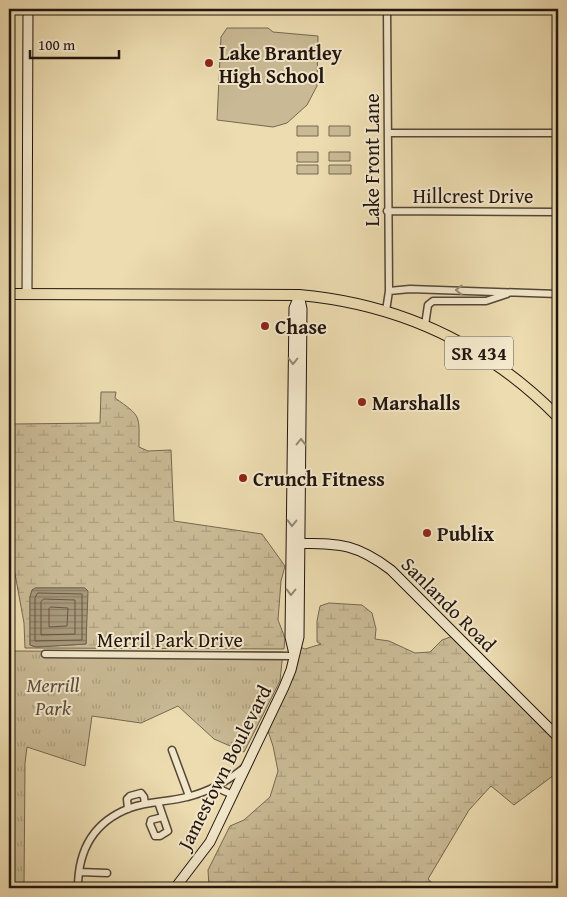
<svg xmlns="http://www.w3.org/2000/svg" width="567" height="897" font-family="'Gentium Book Plus',serif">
  <defs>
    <pattern id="grass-tufts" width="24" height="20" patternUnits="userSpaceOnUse" patternTransform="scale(1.25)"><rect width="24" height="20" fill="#c9ba95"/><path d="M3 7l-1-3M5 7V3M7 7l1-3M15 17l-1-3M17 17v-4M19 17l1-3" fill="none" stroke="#ac9f7f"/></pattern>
    <pattern id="wetland-marsh" width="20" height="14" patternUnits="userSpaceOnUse" patternTransform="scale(1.25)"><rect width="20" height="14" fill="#c9ba95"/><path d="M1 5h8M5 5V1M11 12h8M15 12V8" fill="none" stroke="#ac9f7f"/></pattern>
    <pattern id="water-rules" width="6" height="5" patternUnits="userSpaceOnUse" patternTransform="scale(1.25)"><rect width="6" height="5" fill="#a79879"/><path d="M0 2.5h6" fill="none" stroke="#887b62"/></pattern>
  </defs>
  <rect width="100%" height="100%" fill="#ecdcb0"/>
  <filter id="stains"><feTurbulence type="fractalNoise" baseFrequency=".004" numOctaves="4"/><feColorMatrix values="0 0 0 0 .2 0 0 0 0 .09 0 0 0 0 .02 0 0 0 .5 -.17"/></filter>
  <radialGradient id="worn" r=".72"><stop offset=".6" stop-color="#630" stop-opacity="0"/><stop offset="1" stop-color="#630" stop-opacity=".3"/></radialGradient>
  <path fill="url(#grass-tufts)" stroke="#756852" d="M9 651 283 652 280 681 244 752 214 739 178 706 141 723 92 716 85 766 27 747 25 763 24 888H9Z"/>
  <path fill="url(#wetland-marsh)" stroke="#756852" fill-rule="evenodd" d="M101 392H116L115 398C142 417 139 415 139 447L148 451 171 450 174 521 262 534 285 566 281 581 278 620 285 638 284 649 25 648 24 623 9 541V438L13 430V424L100 423ZM36 588H84L87 590 86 644 36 647 30 645V597L32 590Z
    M329 603 362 605 372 613 376 629 375 639 389 641 415 653 430 652 442 640 453 636 558 742V772L514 805 491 786 469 810 428 879 438 888H211L209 886 208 870 230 826 244 820 270 797 278 771 273 746 268 731 294 671 300 647 305 649 321 644 317 642V621L320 606Z"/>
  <path fill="#c9ba95" stroke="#756852" d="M227 28H268L273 32 318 36 317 86 307 105 287 123 273 127 217 120 221 37Z
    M297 126H318V136H297Z
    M329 126H350V136H329Z
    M297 152H318V162H297Z
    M329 152H350V161H329Z
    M297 165H318V174H297Z
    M329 165H351V174H329Z"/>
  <path fill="url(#water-rules)" stroke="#71644f" d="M35 588H85L88 591 86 644 36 647 30 645V597L32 590Z"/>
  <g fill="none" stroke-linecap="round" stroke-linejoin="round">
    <path stroke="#645644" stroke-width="1" d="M38 593 82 594V640L35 641V598Z
      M44 599 75 600V634L41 635V602Z
      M51 607 68 608 67 626 49 627V609Z"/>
    <g stroke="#544737" stroke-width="9">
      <path id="street" d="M388 133H558
        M387 211 558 212
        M389 291 410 289 558 294
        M386 311 389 291 387 9
        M425 325 428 305 433 301H486L507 294
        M45 654 294 656
        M172 750 189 796
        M215 787 233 795
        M158 802 168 831 160 836H155L150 824 151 820 163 817
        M128 809 127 799 130 796 141 793 144 797 145 804
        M79 872 107 873
        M78 888C78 850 93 822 130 808 148 801 169 802 187 797 208 792 228 781 245 767"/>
    </g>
    <g stroke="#21150f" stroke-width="11">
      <path id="secondary" d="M27 294 28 9
        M294 543C338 544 354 542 391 570L558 737
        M294 654 290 637 294 308 299 296
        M175 888 210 842 284 687 291 670 299 637 302 309 299 295"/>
    </g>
    <g stroke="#21150f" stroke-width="12">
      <path id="primary" d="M9 294 299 295C401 304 486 344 558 417"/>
    </g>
    <use href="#street" stroke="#f3e8cc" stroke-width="6"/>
    <use href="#secondary" stroke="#f3e8cc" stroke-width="9"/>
    <use href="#primary" stroke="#ecdcb0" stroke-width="10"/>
  </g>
  <defs><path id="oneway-chevron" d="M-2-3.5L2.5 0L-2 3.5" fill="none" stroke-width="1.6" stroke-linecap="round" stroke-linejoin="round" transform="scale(1.25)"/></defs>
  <g stroke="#948977">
    <use href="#oneway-chevron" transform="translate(459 290) rotate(-179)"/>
    <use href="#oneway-chevron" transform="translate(293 361) rotate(91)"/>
    <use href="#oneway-chevron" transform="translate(301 442) rotate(-89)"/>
    <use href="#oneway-chevron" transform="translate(292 523) rotate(91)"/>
    <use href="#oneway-chevron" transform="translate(291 592) rotate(91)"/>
  </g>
  <g fill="#8f2418" stroke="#f3e8cc" stroke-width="2">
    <circle cx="209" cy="63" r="5"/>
    <circle cx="265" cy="326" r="5"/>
    <circle cx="362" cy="402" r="5"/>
    <circle cx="243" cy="478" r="5"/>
    <circle cx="427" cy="533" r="5"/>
  </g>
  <g text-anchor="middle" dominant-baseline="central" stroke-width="4" stroke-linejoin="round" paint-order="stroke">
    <rect fill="#f3e8cc" stroke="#605448" stroke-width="1" x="445" y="336.5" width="68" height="33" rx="4"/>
    <g font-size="19" font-weight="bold" fill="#21150f">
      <text x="479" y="353">SR 434</text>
    </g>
    <g font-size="20" font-weight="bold" fill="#21150f" stroke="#f3e8cc" text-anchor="start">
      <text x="219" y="52">Lake Brantley<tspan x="219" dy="23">High School</tspan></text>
      <text x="275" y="326">Chase</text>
      <text x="372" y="402">Marshalls</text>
      <text x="253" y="478">Crunch Fitness</text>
      <text x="437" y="533">Publix</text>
    </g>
    <g font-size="20" fill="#21150f" stroke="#f3e8cc">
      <text transform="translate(371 160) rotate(-90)">Lake Front Lane</text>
      <text x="473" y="195">Hillcrest Drive</text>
      <text transform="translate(449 604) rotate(45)">Sanlando Road</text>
      <text x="170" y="639">Merril Park Drive</text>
      <text transform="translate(224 767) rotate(-63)">Jamestown Boulevard</text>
    </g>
    <g font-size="20" font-style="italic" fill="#5c4f3e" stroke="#f3e8cc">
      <text x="53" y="684">Merrill<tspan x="53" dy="23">Park</tspan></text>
    </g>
  </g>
  <rect width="567" height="897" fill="none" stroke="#ecdcb0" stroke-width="30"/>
  <rect x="10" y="10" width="547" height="877" fill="none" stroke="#21150f" stroke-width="2.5"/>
  <rect x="15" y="15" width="537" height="867" fill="none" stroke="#21150f"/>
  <path d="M30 50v8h89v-8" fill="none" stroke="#21150f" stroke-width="2.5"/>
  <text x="38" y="50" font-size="15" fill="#21150f" stroke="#f3e8cc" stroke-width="4" paint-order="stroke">100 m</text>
  <rect width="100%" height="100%" filter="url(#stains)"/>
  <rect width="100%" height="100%" fill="url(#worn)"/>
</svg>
